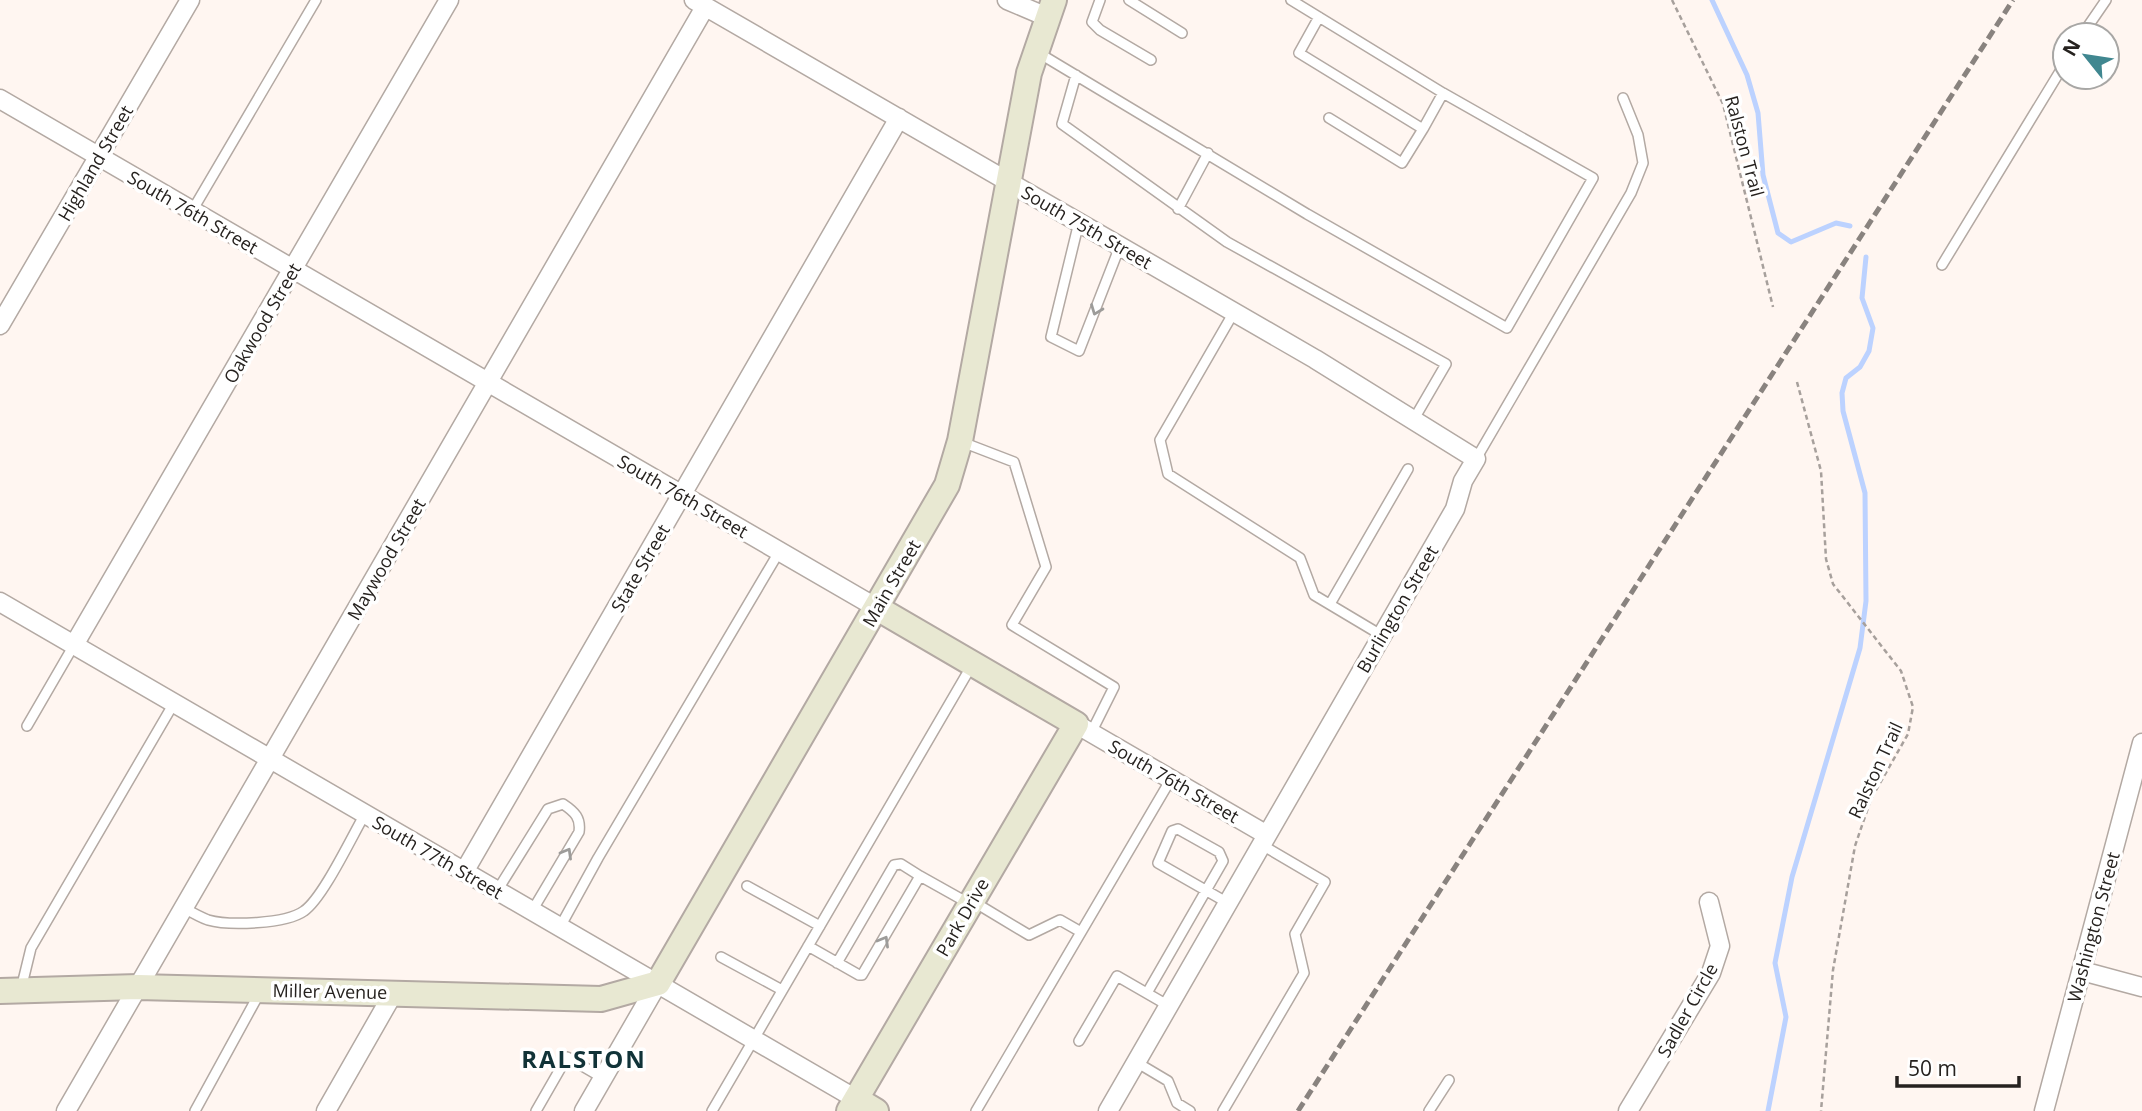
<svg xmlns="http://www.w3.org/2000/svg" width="2142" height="1111" font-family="'Open Sans',sans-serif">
  <rect width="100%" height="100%" fill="#fff6f1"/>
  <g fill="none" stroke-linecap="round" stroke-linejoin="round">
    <path stroke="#bcd2ff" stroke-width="5" d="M1712 0 1747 75 1758 113 1763 175 1778 233 1791 242 1836 223 1850 226
      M1768 1111 1786 1017 1775 963 1792 877 1860 648 1866 601 1865 493 1843 411 1842 393 1846 378 1860 367 1869 351 1873 328 1862 298 1866 257"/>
    <g stroke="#b3a9a3" stroke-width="12">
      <path id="lane" d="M1100 0 1092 22 1100 30 1151 60
        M1129 0 1182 33
        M1319 17 1299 53 1423 129 1443 93
        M2082 35 2106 0
        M1037 52 1307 214 1507 328 1593 178 1443 93 1291 0
        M1076 75 1062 124 1227 242 1446 364 1414 419
        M1329 118 1402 163 1423 129
        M1178 209 1208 153
        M192 211 316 0
        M1079 222 1051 337 1079 351 1120 246
        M1942 265 2065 63
        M1234 312 1160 440 1168 474 1300 558 1314 595 1381 635
        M962 442 1014 462 1046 567 1012 625 1114 687 1091 733
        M1476 459 1631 193 1643 163 1638 135 1623 98
        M1330 604 1408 469
        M27 726 74 645
        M920 876 970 904
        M747 886 820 926
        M497 891 548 809 563 804C575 812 581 818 579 832L532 911
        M974 902 1029 935 1060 920 1081 932
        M184 908C191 912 200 917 208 920 229 926 286 924 304 911 323 898 352 836 365 814
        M560 927 598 858 779 552
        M808 946 859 975H862L920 876 901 864 894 865 837 963
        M721 957 782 990
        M21 989 31 948 174 703
        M1147 993 1223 861 1219 852 1178 829 1172 831 1158 863 1228 903
        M1079 1041 1117 976 1169 1006
        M1136 1062 1168 1081 1177 1103 1190 1111
        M195 1111 259 994
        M536 1111 567 1057 603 1078
        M712 1111 972 665
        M976 1111 1171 779
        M1223 1111 1304 973 1295 934 1325 882 1262 845
        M1429 1111 1449 1080"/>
    </g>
    <g stroke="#b3a9a3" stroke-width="21">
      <path id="street" d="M694 0 1315 359 1476 459 1463 481 1455 509 1108 1111
        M1007 0 1047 17
        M0 99 877 608
        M0 325 190 0
        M0 602 856 1099
        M74 645 449 0
        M1076 724 1267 835
        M464 872 899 118
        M2082 971 2142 987
        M66 1111 705 7
        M326 1111 394 992
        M584 1111 658 983
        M1628 1111 1711 973 1720 946 1709 902
        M2044 1111 2142 743"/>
    </g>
    <g stroke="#b3a9a3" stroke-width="28">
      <path id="secondary" d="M0 991 138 987 601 999 658 983 947 485 960 441 1029 73 1054 0
        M856 1099 876 1111
        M849 1111 1076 724 877 608"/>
    </g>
    <path stroke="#a7a09c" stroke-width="2.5" stroke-dasharray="5 3.5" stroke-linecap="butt" d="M1672 0 1723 104 1773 307
      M1797 382 1821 471 1826 559 1833 584 1901 671 1913 707 1908 734 1871 799 1855 846 1833 970 1821 1111"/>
    <use href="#lane" stroke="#fff" stroke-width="9"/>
    <use href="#street" stroke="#fff" stroke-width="18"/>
    <use href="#secondary" stroke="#e8e8d2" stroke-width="24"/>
    <path stroke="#89837f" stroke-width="5" stroke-dasharray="10 5" stroke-linecap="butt" d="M1298 1111 2013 0"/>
  </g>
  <defs><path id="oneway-chevron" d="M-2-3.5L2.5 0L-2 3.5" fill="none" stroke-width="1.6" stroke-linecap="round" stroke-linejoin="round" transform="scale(1.75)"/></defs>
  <g stroke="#9d9c9a">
    <use href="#oneway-chevron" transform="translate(1096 310) rotate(111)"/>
    <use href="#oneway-chevron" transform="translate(567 853) rotate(-60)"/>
    <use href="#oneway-chevron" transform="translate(884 941) rotate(-60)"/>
  </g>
  <g text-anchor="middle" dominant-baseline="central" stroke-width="7" stroke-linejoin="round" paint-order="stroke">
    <g font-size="18" fill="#26221f" stroke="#fff">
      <text transform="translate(1745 146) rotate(75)">Ralston Trail</text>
      <text transform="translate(95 163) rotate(-60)">Highland Street</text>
      <text transform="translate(193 212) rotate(30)">South 76th Street</text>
      <text transform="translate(1087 227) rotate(30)">South 75th Street</text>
      <text transform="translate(262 323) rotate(-60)">Oakwood Street</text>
      <text transform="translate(683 496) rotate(30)">South 76th Street</text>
      <text transform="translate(386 559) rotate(-60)">Maywood Street</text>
      <text transform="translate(640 568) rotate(-60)">State Street</text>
      <text transform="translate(891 583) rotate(-60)">Main Street</text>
      <text transform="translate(1397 609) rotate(-60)">Burlington Street</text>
      <text transform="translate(1875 770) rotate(-65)">Ralston Trail</text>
      <text transform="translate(1174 781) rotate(30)">South 76th Street</text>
      <text transform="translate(438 857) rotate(30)">South 77th Street</text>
      <text transform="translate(962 917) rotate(-60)">Park Drive</text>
      <text transform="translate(2093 927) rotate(-75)">Washington Street</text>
      <text transform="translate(330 991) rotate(1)">Miller Avenue</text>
      <text transform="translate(1687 1010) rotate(-61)">Sadler Circle</text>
    </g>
    <g font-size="24" font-weight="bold" letter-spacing="2" fill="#113338" stroke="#fff">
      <text x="584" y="1058">RALSTON</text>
    </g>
  </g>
  <g transform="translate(2086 56) rotate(300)"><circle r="33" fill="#ffffff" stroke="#a8a7a5" stroke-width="2"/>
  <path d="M0-5L12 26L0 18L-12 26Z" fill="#408790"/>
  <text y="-10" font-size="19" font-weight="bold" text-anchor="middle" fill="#26221f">N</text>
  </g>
  <path d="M1897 1076v10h122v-10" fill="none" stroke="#26221f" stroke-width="3.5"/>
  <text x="1908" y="1076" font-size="21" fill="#26221f" stroke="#ffffff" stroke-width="5" paint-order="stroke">50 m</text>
</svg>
